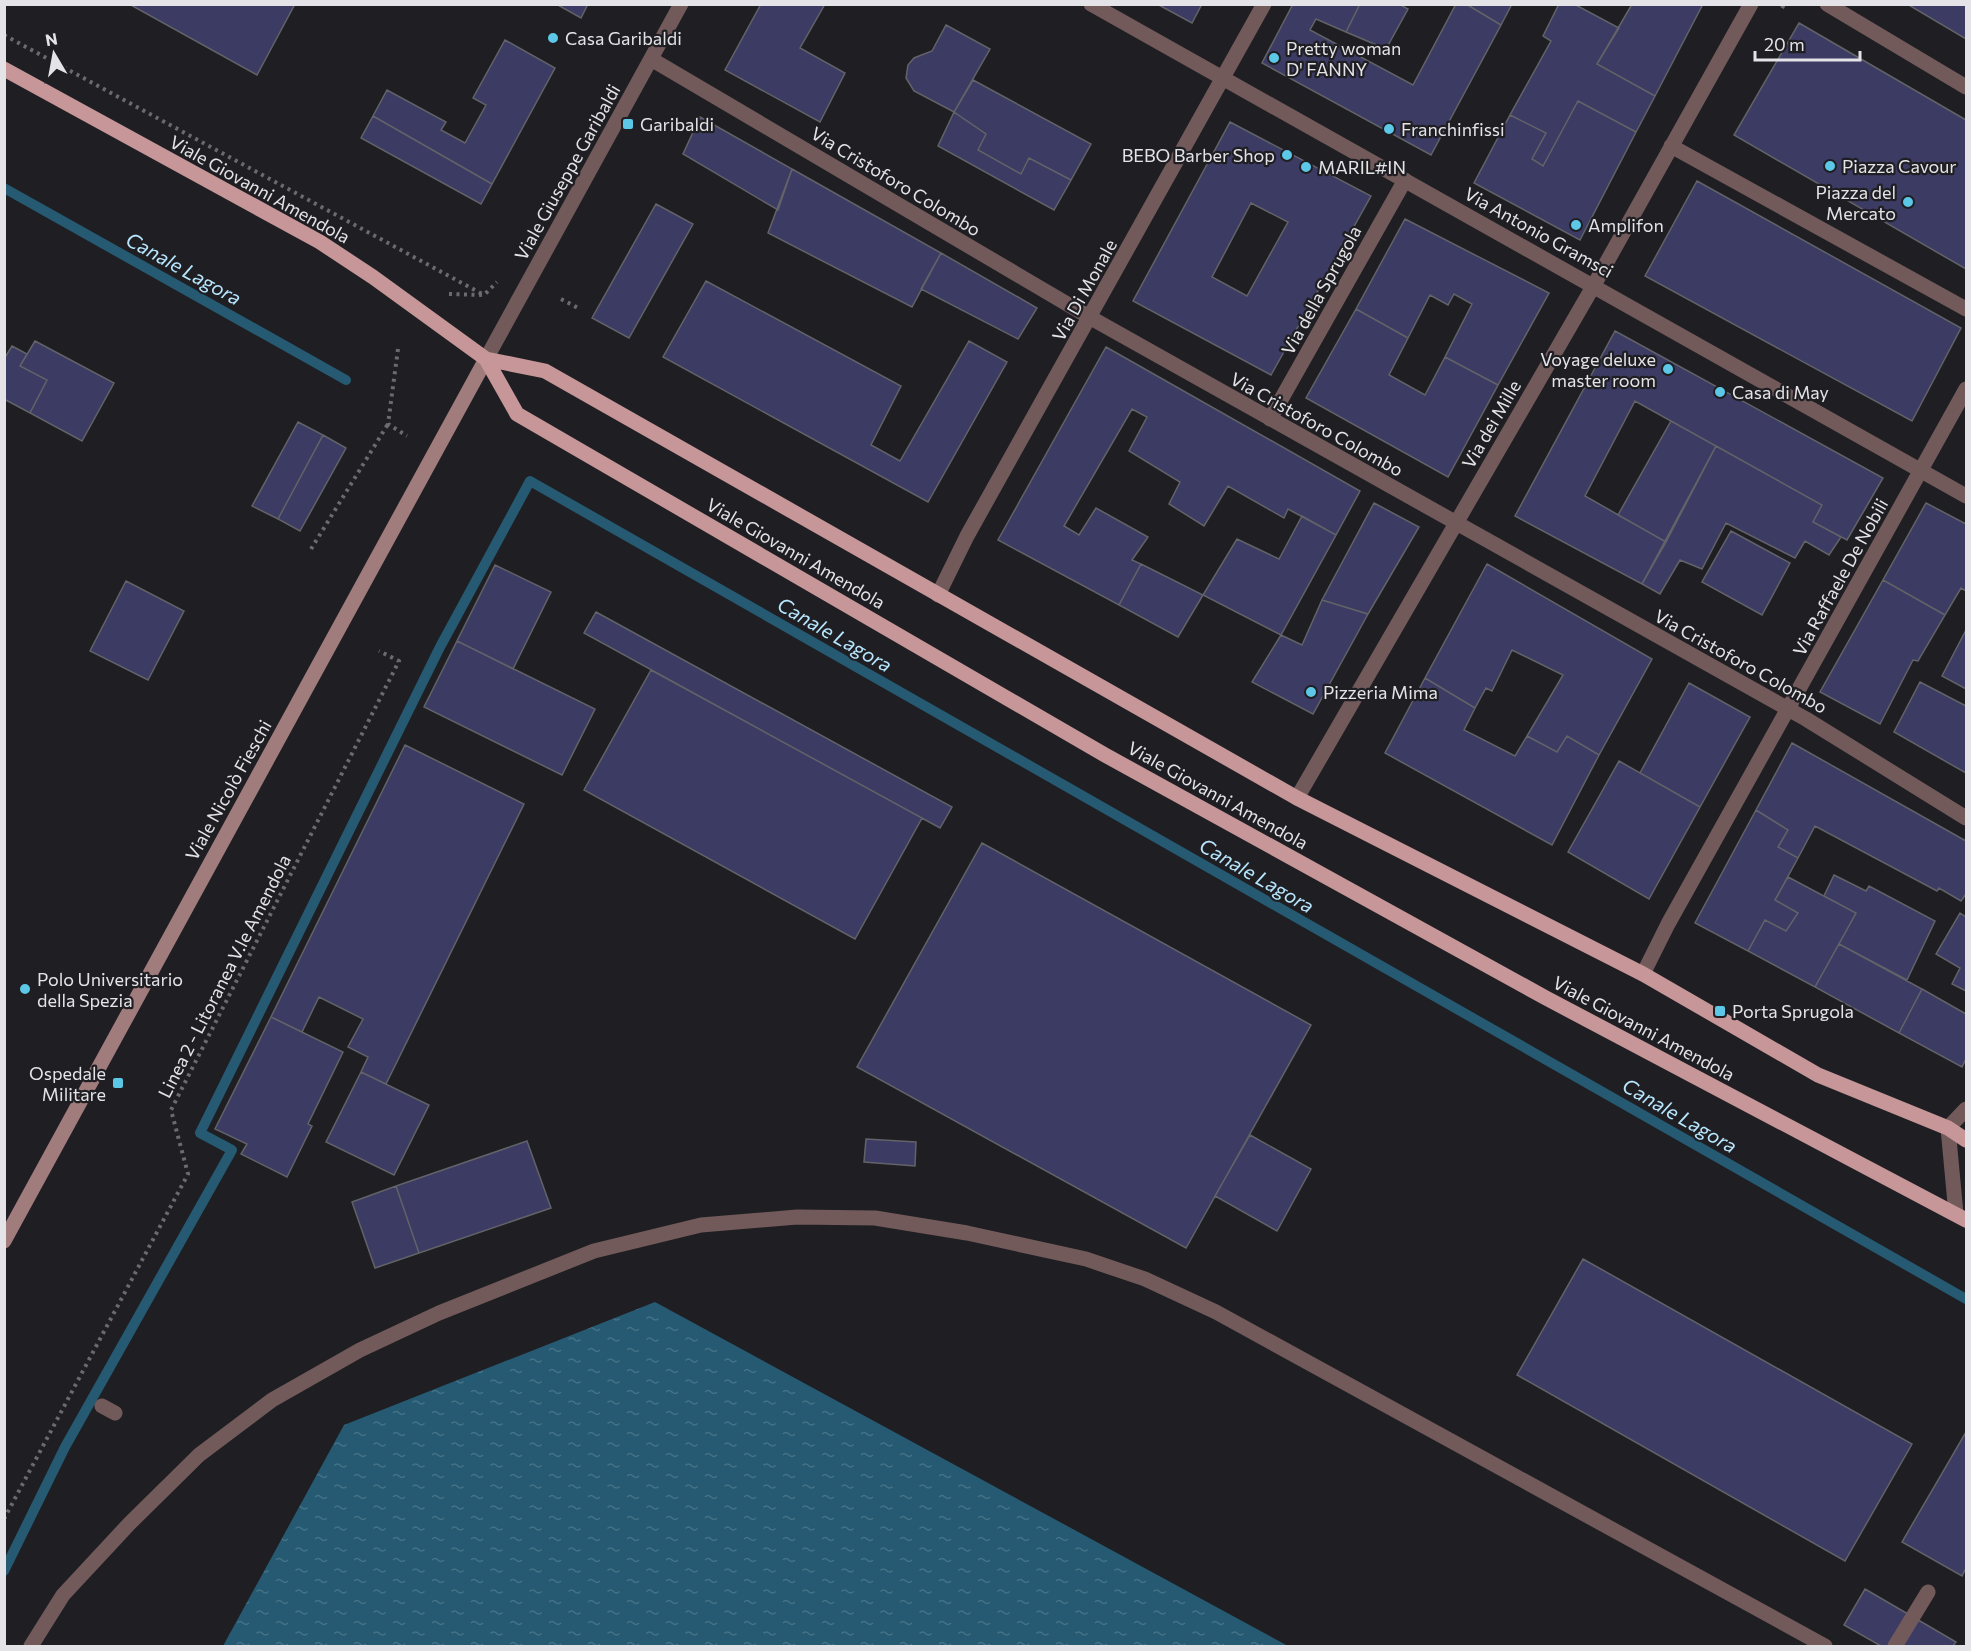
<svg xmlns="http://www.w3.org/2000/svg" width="1971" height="1651" font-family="Commissioner,sans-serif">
  <defs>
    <pattern id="water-ripples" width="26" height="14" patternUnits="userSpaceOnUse" patternTransform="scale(1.5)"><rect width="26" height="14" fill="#255a72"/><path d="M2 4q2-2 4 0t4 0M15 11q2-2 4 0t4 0" fill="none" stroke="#447286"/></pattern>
  </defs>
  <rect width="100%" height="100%" fill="#1f1f23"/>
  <path fill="url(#water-ripples)" d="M655 1302 1288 1646H223L344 1425Z"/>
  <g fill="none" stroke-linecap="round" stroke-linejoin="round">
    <path stroke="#255a72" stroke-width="10" d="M4 188 346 380
      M4 1571 65 1447 232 1150 200 1133 440 647 530 481 1966 1299"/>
  </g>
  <path fill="#3c3b63" stroke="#626368" stroke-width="1.5" fill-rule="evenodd" d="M129 4H295L257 75Z
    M556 4H588L581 18Z
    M761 4H825L800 48 845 73 820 122 725 70Z
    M1157 4H1202L1192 23Z
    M1293 4H1360L1346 32 1316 19 1310 30 1413 85 1456 4H1466L1501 25 1431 155 1262 63Z
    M1360 4H1399L1408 9 1386 49 1346 32Z
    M1466 4H1512L1501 25Z
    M1559 4H1574L1619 28 1597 64 1655 96 1636 132 1578 101 1543 166 1532 159 1546 133 1510 115 1551 41 1543 36Z
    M1629 4H1703L1655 96 1597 64 1631 6Z
    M1907 4H1966V39Z
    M1799 23 1966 120V269L1734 135Z
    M946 25 990 49 954 112 914 91 906 78 908 65 914 58 932 51Z
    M505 40 555 68 492 184 373 116 387 90 446 122 441 130 465 143 486 105 473 98Z
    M973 80 1091 144 1071 180 1029 158 1021 174 978 150 986 134 954 112Z
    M1578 101 1636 132 1580 240 1474 183 1510 115 1546 133 1532 159 1543 166Z
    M954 112 986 134 978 150 1021 174 1029 158 1071 180 1054 210 938 146Z
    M373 116 492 184 481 204 361 138Z
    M700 117 792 169 778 210 683 154Z
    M1230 122 1371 196 1271 375 1133 301ZM1251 203 1288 222 1247 296 1212 277Z
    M792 169 941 253 912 307 768 233Z
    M1697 181 1961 328 1912 421 1645 276Z
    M656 204 693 224 629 338 592 318Z
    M1405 219 1549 293 1498 385 1445 357 1472 304 1454 294 1448 305 1430 295 1408 338 1356 309Z
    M941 253 1037 308 1018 339 921 289Z
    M706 281 901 386 871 445 900 461 969 341 1007 362 928 502 663 357Z
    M1356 309 1408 338 1389 375 1425 395 1445 357 1498 385 1448 477 1306 398Z
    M1615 331 1883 478 1847 540 1813 522 1822 505 1635 401 1585 496 1666 542 1642 584 1515 516Z
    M35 341 114 383 82 441 30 413 47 380 20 366Z
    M12 346 27 354 20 366 47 380 30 413 4 399V359Z
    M1106 347 1360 491 1336 535 1288 509 1284 518 1228 486 1204 526 1169 504 1180 482 1129 451 1147 417 1132 409 1064 526 1079 535 1096 508 1148 537 1132 560 1141 564 1119 605 998 540Z
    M1671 421 1716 446 1666 542 1618 515Z
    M298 422 323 435 278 519 252 506Z
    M323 435 346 448 300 531 278 519Z
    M1716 446 1822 505 1813 522 1841 537 1829 555 1805 541 1795 558 1726 523 1702 569 1680 560 1660 594 1642 584Z
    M1374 503 1419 527 1368 614 1322 600Z
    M1926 503 1966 524V591L1961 588 1945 615 1883 580Z
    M1302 516 1336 535 1281 635 1203 595 1237 539 1279 559Z
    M1731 531 1790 563 1762 615 1702 582Z
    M1141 564 1203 595 1178 637 1119 605Z
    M1487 564 1652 659 1599 755 1567 736 1557 752 1527 736 1563 675 1512 650 1492 691 1486 688 1475 708 1425 678Z
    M495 565 551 592 513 669 457 641Z
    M1883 580 1945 615 1918 661 1913 660 1880 724 1820 692Z
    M126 581 184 611 148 680 90 651Z
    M1322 600 1368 614 1313 714 1252 682 1281 635 1302 645Z
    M596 612 952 807 940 828 584 633Z
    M1966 630V689L1942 676Z
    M457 641 595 709 562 775 424 707Z
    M651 670 922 818 855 939 584 790Z
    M1425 678 1475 708 1464 730 1515 756 1527 736 1557 752 1567 736 1599 755 1552 845 1385 753Z
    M1920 682 1966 706V773L1894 732Z
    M1689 683 1750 717 1700 807 1640 773Z
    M1792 743 1966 841V894L1961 901 1939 888 1937 891 1815 826 1798 858 1778 847 1788 830 1756 810Z
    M405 745 524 804 386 1084 361 1072 368 1057 348 1047 363 1019 319 997 302 1032 271 1017Z
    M1619 761 1700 807 1649 899 1568 852Z
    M1756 810 1788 830 1778 847 1798 858 1775 900 1798 913 1786 931 1765 920 1748 951 1695 923Z
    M982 843 1311 1025 1186 1248 857 1067Z
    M1834 875 1866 891 1869 886 1935 921 1907 980 1839 944 1856 913 1824 896Z
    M1788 877 1856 913 1815 987 1748 951 1765 920 1786 931 1798 913 1775 900Z
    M1960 913 1966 917V991L1952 984 1960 968 1936 954Z
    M1839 944 1922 989 1899 1033 1815 987Z
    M1922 989 1966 1014V1059L1962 1067 1899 1033Z
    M271 1017 343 1052 308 1124 312 1126 287 1177 241 1154 247 1144 215 1129Z
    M361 1072 429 1105 394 1175 326 1142Z
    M1250 1135 1311 1169 1277 1231 1215 1196Z
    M866 1139 916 1142 915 1166 864 1162Z
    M527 1141 551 1208 419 1253 396 1186Z
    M396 1186 419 1253 375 1268 352 1202Z
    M1583 1259 1912 1444 1845 1561 1517 1375Z
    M1966 1432V1568L1962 1576 1902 1542Z
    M1865 1589 1956 1642 1953 1646H1881L1844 1625Z"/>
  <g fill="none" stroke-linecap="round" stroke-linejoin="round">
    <path stroke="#6b6b6f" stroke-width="4" stroke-dasharray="3 4.5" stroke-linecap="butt" d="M1782 8 1784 4
      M4 35 484 295
      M449 294 484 295 497 282
      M561 299 580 309
      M398 349 388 424 407 436
      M311 549 388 424
      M4 1519 188 1174 171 1110 399 661 379 651"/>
    <path stroke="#725a5b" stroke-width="15" d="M1270 419 1405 180
      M102 1406 115 1413
      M31 1646 63 1595 130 1523 199 1455 272 1400 360 1350 439 1313 594 1251 701 1225 797 1217 875 1218 967 1233 1086 1259 1145 1279 1216 1312 1825 1646"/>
    <path stroke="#725a5b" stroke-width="15" d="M1827 4 1966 87"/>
    <path stroke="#725a5b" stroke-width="15" d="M1091 4 1966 496
      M651 59 1091 318 1806 719 1966 818
      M1671 146 1966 309
      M486 359 681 4
      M938 595 967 536 1264 4
      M1297 798 1594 285 1751 4
      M1643 974 1668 924 1966 389
      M1956 1214 1948 1128 1966 1109
      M1895 1646 1928 1592"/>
    <path stroke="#a17c7d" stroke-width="15" d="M4 1241 486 359"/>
    <path stroke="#c69698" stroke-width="15" d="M4 69 320 242 373 277 486 359 517 414 1105 755 1546 998 1966 1220
      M486 359 545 371 1297 798 1643 974 1818 1075 1948 1128 1966 1140"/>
  </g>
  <g fill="#5cc7e7" stroke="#1f1f23" stroke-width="2">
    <circle cx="553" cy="38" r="6"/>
    <circle cx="1274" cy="58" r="6"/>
    <rect x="622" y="118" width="12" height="12" rx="3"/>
    <circle cx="1389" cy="129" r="6"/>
    <circle cx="1287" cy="155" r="6"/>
    <circle cx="1830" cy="166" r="6"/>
    <circle cx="1306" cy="167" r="6"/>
    <circle cx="1908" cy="202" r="6"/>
    <circle cx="1576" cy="225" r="6"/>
    <circle cx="1668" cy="369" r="6"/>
    <circle cx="1720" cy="392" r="6"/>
    <circle cx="1311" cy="692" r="6"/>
    <circle cx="25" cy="989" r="6"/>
    <rect x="1714" y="1005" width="12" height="12" rx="3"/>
    <rect x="112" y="1077" width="12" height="12" rx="3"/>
  </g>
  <g text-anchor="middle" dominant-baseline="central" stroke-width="4.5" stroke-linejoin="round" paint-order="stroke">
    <g font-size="18" fill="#e4e4e8" stroke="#1f1f23" text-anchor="start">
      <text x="565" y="38">Casa Garibaldi</text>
      <text x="1286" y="48">Pretty woman<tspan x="1286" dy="21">D' FANNY</tspan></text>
      <text x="640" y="124">Garibaldi</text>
      <text x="1401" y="129">Franchinfissi</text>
      <text x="1275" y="155" text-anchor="end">BEBO Barber Shop</text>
      <text x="1842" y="166">Piazza Cavour</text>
      <text x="1318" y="167">MARIL#IN</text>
      <text x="1896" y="192" text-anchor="end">Piazza del<tspan x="1896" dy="21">Mercato</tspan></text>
      <text x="1588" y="225">Amplifon</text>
      <text x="1656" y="359" text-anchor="end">Voyage deluxe<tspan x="1656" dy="21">master room</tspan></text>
      <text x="1732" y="392">Casa di May</text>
      <text x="1323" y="692">Pizzeria Mima</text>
      <text x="37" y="979">Polo Universitario<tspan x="37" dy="21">della Spezia</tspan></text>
      <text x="1732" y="1011">Porta Sprugola</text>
      <text x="106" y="1073" text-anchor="end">Ospedale<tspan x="106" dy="21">Militare</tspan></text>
    </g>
    <g font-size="18" fill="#e4e4e8" stroke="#1f1f23">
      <text transform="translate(567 172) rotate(-61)">Viale Giuseppe Garibaldi</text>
      <text transform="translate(896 181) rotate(31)">Via Cristoforo Colombo</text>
      <text transform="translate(260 189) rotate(29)">Viale Giovanni Amendola</text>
      <text transform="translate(1539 232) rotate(29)">Via Antonio Gramsci</text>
      <text transform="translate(1084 290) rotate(-61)">Via Di Monale</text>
      <text transform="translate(1321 290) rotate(-61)">Via della Sprugola</text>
      <text transform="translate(1317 424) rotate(29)">Via Cristoforo Colombo</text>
      <text transform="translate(1491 424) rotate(-60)">Via dei Mille</text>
      <text transform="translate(796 553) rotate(30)">Viale Giovanni Amendola</text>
      <text transform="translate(1840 577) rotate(-61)">Via Raffaele De Nobili</text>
      <text transform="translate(1741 661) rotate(29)">Via Cristoforo Colombo</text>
      <text transform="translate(228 790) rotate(-61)">Viale Nicolò Fieschi</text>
      <text transform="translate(1218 795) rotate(29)">Viale Giovanni Amendola</text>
      <text transform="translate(224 976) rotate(-63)">Linea 2 - Litoranea V.le Amendola</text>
      <text transform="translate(1644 1028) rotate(28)">Viale Giovanni Amendola</text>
    </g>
    <g font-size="20" font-style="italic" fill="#b7e6fe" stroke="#1f1f23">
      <text transform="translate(184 268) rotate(29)">Canale Lagora</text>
      <text transform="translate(835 634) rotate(30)">Canale Lagora</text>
      <text transform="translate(1257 875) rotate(30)">Canale Lagora</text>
      <text transform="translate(1680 1115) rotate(30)">Canale Lagora</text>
    </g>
  </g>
  <rect width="1971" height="1651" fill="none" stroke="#e4e4e8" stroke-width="12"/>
  <g transform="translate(54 54) rotate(350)" stroke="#1f1f23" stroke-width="4.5" paint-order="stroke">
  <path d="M0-4.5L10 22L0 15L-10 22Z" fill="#e4e4e8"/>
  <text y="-9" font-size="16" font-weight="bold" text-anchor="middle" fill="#e4e4e8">N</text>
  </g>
  <path d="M1755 51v9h105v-9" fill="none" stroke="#e4e4e8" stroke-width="3"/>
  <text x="1764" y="51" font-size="18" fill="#e4e4e8" stroke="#1f1f23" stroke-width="4.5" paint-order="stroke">20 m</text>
</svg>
